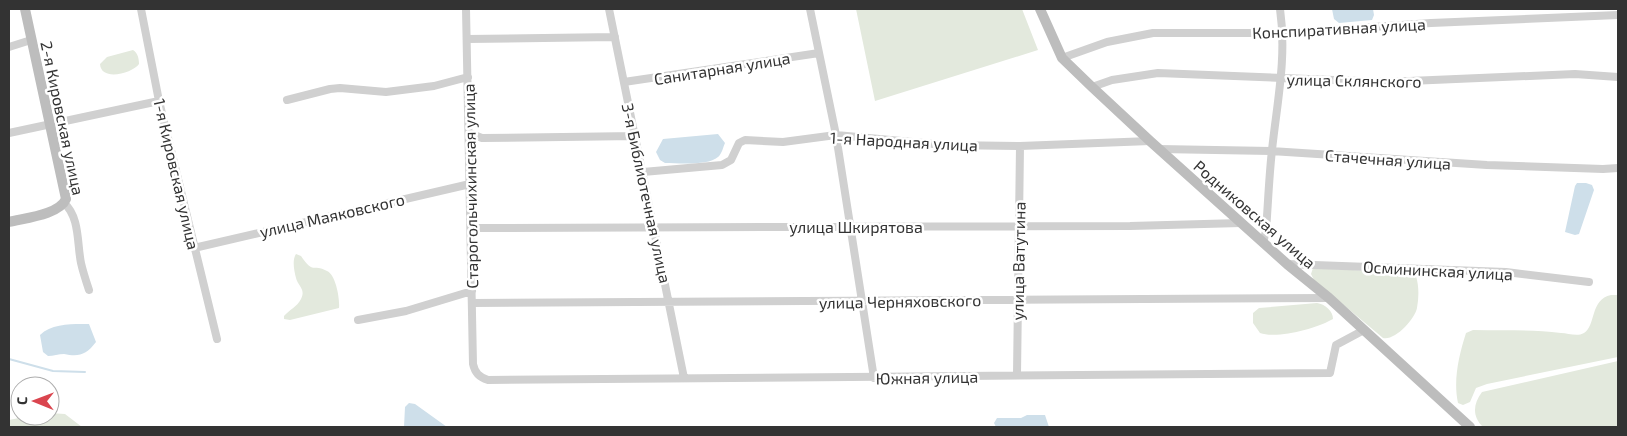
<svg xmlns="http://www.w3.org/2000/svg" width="1627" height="436" font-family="'Exo 2',sans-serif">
  <rect width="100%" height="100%" fill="#fff"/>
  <path fill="#e3e9dd" d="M856 9H1022L1038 50 875 101Z
    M133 50C138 53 139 59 139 64 133 73 101 82 100 64L107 57Z
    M296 254 301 256C314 275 312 263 327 271 336 275 340 299 339 308L290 320 284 319V316C289 310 297 307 301 299 306 289 298 286 296 278 294 270 292 260 296 254Z
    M1313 268 1411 273 1416 276C1419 286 1419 297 1417 308 1415 319 1395 341 1383 338L1314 280 1311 274Z
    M1611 295H1618V357L1487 384 1476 388 1470 402 1463 405 1458 403C1453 380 1459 355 1466 333L1473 330C1502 331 1532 329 1561 333 1568 333 1577 337 1584 333 1596 326 1590 299 1611 295Z
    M1317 303C1325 304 1333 311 1333 319L1331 320C1315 329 1277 339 1260 333L1253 323V313L1259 308Z
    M1618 361V427H1483C1472 416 1473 404 1482 392Z
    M50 413 65 414 82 427H9V420L29 416H50Z"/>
  <path fill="#cedfea" d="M1332 9H1373L1374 15 1372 20 1339 23 1334 19Z
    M718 134 725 143C723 147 722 154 718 157 708 166 678 163 665 163L660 160 656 152 663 139Z
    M1577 183H1586L1592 185 1594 190 1579 234 1575 235 1565 232 1575 186Z
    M89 324 96 342C86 355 79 357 64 354 59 354 53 356 48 356L43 352 40 335C52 323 73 324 89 324Z
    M409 403 415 404 447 427H404L405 407Z
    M1027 415H1045L1049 427H996L994 423 997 418H1021Z"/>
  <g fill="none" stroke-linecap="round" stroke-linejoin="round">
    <path stroke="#cedfea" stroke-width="2" d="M9 359 53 371 85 372"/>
    <path stroke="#d0d0d0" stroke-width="8" d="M141 9 159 101 217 339
      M466 9 473 364C475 373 479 377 488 380 769 379 1049 374 1330 373L1336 345 1364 330
      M609 9 684 378
      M810 9 836 135 874 378
      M467 39 615 37
      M9 47 31 40
      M1062 58 1107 42 1153 33H1283L1431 23 1618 15
      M624 82 819 53
      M1092 87 1112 80 1158 73 1386 82 1575 74 1618 77
      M287 100 330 89 340 88 386 92 434 86 468 77
      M9 133 159 101
      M469 133 482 138 635 136
      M1159 149 1271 151 1487 165 1603 169 1618 168
      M643 172 722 165 731 160 739 143 745 140 783 142 836 135 945 145 1020 146 1150 141
      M64 203C80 217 77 244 81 263 83 272 86 281 89 290
      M471 228 1130 226 1241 223
      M1263 243 1266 231C1268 204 1269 177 1272 150 1277 103 1287 57 1280 9
      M194 248 470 184
      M1287 264 1506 272 1589 282
      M472 303 1329 298
      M358 320 406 311 472 291
      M1017 375 1020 146"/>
    <path stroke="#bdbdbd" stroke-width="10" d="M1040 9 1062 58 1092 87 1150 141 1287 264 1329 298 1470 427
      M9 222C24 218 59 215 66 199L25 9"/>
  </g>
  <g text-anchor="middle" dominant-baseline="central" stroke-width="5" stroke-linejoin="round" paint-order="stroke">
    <g font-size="16" fill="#333" stroke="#fff">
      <text transform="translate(1339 28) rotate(-3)">Конспиративная улица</text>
      <text transform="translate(722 68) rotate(-9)">Санитарная улица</text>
      <text transform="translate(1354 80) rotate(1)">улица Склянского</text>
      <text transform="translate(63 118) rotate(78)">2-я Кировская улица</text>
      <text transform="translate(904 141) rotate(3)">1-я Народная улица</text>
      <text transform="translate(1388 159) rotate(4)">Стачечная улица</text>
      <text transform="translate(177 174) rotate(77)">1-я Кировская улица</text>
      <text transform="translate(470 186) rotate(-91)">Старогольчихинская улица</text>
      <text transform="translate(647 193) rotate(78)">3-я Библиотечная улица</text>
      <text transform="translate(1255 214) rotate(41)">Родниковская улица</text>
      <text transform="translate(332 215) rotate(-13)">улица Маяковского</text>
      <text x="856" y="226">улица Шкирятова</text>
      <text transform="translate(1018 261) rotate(-89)">улица Ватутина</text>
      <text transform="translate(1438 270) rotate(3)">Осмининская улица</text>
      <text transform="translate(900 301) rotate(-1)">улица Черняховского</text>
      <text transform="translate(927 377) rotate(-1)">Южная улица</text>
    </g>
  </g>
  <rect width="1627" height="436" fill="none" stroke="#333333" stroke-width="20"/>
  <g transform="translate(35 401) rotate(271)"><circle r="24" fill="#ffffff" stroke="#adadad"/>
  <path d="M0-4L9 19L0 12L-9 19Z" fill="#da454f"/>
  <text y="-8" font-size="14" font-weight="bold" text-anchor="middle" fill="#333333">С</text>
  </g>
</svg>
